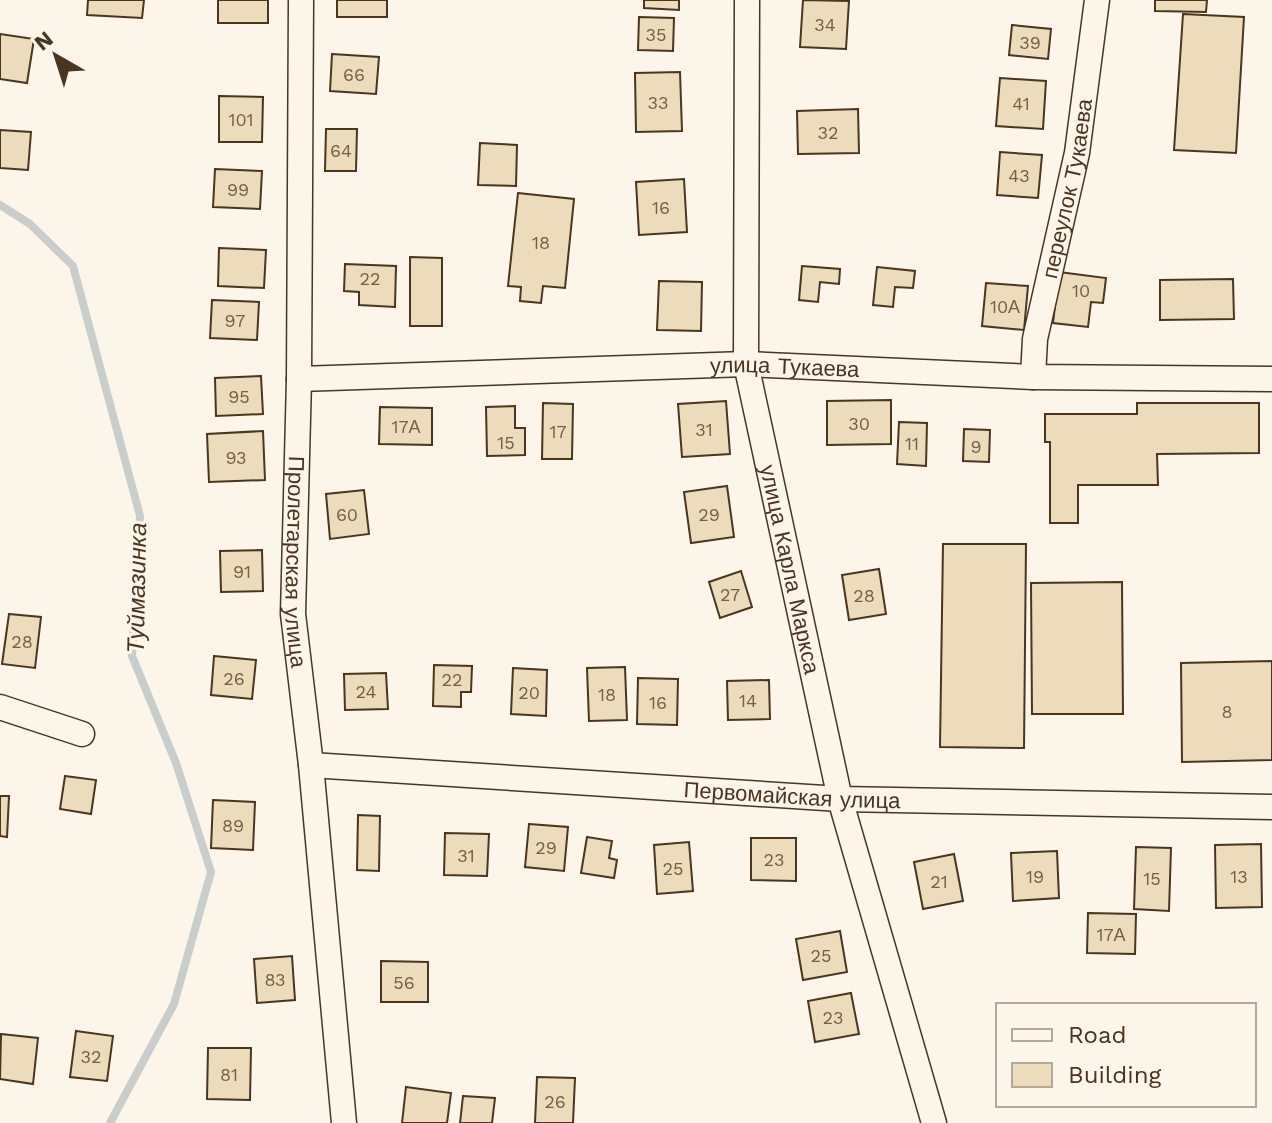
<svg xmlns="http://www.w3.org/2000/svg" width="1272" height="1123" font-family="'Work Sans',sans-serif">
  <rect width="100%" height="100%" fill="#fbf6e9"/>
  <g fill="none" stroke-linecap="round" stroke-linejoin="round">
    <path stroke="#c9cecd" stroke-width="8" d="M0 205 30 224 73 266 140 516 132 656 176 763 211 872 174 1004 110 1123"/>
  </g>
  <path fill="#ecdcbc" stroke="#4a3520" stroke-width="2" d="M88 0H144L142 18 87 15Z
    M218 0H268V23H218Z
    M337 0H387V17H337Z
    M644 0H679V10L644 8Z
    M803 0 849 1 846 49 800 47Z
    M1155 0H1207L1206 12 1155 11Z
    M1183 14 1244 17 1236 153 1174 150Z
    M639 17 674 18 673 51 638 50Z
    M1012 25 1051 29 1048 59 1009 55Z
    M0 34 34 39 27 83 0 79Z
    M332 54 379 57 376 94 330 91Z
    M680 72 682 131 636 132 635 73Z
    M1000 78 1046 81 1043 129 996 126Z
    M219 96 263 97 262 142H219Z
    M858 109 859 153 798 154 797 111Z
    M326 129H357L356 171H325Z
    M0 130 31 132 28 170 0 168Z
    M480 143 517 145 516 186 478 185Z
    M1000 152 1042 155 1038 198 997 195Z
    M215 169 262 171 260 209 213 207Z
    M684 179 687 232 639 235 636 182Z
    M518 193 574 199 565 288 543 286 541 303 520 301 521 287 508 286Z
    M219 248 266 250 264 288 218 286Z
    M410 257 442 258V326H410Z
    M345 264 396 266 395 307 359 305V292L344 291Z
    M802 266 840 269 839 284 820 282 818 302 799 300Z
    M877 267 915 271 913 288 895 287 893 307 873 305Z
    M1059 272 1106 278 1103 303 1091 302 1088 327 1053 323Z
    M1233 279 1234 319 1160 320V280Z
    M659 281 702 282 701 331 657 330Z
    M986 283 1028 286 1024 330 982 326Z
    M212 300 259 302 257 340 210 338Z
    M261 376 263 414 216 416 215 378Z
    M891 400V444L827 445V401Z
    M726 401 730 454 682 457 678 404Z
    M543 403 573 404 572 459H542Z
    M1137 403H1259V453L1157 454 1158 485H1078V523H1050V442H1045V414H1137Z
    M515 406V428H525V455L487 456 486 407Z
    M380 407 432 408V445L379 444Z
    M899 422 927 423 926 466 897 464Z
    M964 429 990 430 989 462 963 461Z
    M263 431 265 480 209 482 207 434Z
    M727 486 734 537 691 543 684 492Z
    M364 490 369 534 330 539 326 494Z
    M943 544H1026L1024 748 940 747Z
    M262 550 263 591 221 592 220 551Z
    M879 569 886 614 849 620 842 575Z
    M741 571 752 607 720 618 709 582Z
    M1122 582 1123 714H1032L1031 583Z
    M9 614 41 617 35 668 2 664Z
    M214 656 256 660 252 699 211 695Z
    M1272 661V760L1182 762 1181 663Z
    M434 665 472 666 471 692H461V707L433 706Z
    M625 667 627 720 589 721 587 668Z
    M513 668 547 670 546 716 511 714Z
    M386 673 388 709 345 710 344 674Z
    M638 678 678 679 677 725 637 724Z
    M769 680 770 719 728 720 727 681Z
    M65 776 96 780 91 814 60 809Z
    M0 796H9L7 837 0 836Z
    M213 800 255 802 253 850 211 848Z
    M358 815 380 816 379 871 357 870Z
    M529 824 568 827 564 871 525 867Z
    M445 833 489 834 487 876 444 875Z
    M587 837 612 841 609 858 617 860 614 878 581 873Z
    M751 838H796V881L751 880Z
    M689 842 693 891 657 894 654 845Z
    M1261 844 1262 907 1216 908 1215 845Z
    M1136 847 1171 848 1169 911 1134 909Z
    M1057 851 1059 898 1013 901 1011 853Z
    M954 854 963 901 923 909 914 862Z
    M1088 913 1136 914 1135 954 1087 953Z
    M840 931 847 972 803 980 796 939Z
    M292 956 295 1000 257 1003 254 959Z
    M381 961 428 962V1002H381Z
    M851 993 859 1034 815 1042 808 1001Z
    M76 1031 113 1036 107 1081 70 1077Z
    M1 1034 38 1038 33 1084 0 1079Z
    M208 1048H251L250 1100 207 1099Z
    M537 1077 575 1078 573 1123H535Z
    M406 1087 451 1093 447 1123H402Z
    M463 1096 495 1098 492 1123H460Z"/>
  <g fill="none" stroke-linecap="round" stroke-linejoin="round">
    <g stroke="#4a3520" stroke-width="27">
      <g id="minor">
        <path id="s1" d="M301 0 299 379 293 614 311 765 344 1123"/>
        <path id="s2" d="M747 0 746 364 840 799 934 1123"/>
        <path id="s3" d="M1033 377 1035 339 1077 153 1097 0"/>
        <path id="s4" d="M299 379 746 364 1033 377 1272 379"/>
        <path d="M0 707 82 734"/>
        <path id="s5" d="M311 765 840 799 1272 807"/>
      </g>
    </g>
    <use href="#minor" stroke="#fbf6e9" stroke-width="24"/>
  </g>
  <g text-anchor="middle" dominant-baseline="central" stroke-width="6" stroke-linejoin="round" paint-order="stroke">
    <g font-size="18" fill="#725f47">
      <text x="825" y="24">34</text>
      <text x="656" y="34">35</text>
      <text x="1030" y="42">39</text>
      <text x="354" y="74">66</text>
      <text x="658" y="102">33</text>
      <text x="1021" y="103">41</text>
      <text x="241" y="119">101</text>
      <text x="828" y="132">32</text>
      <text x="341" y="150">64</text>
      <text x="1019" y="175">43</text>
      <text x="238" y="189">99</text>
      <text x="661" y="207">16</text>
      <text x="541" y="242">18</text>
      <text x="370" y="278">22</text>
      <text x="1081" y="290">10</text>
      <text x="1005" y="306">10А</text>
      <text x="235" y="320">97</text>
      <text x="239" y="396">95</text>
      <text x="859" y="423">30</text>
      <text x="406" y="426">17А</text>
      <text x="704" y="429">31</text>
      <text x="558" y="431">17</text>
      <text x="506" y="442">15</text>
      <text x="912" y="443">11</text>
      <text x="976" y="446">9</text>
      <text x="236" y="457">93</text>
      <text x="347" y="514">60</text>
      <text x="709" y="514">29</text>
      <text x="242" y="571">91</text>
      <text x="730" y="594">27</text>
      <text x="864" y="595">28</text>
      <text x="22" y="641">28</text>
      <text x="234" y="678">26</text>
      <text x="452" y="679">22</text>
      <text x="366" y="691">24</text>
      <text x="529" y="692">20</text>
      <text x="607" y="694">18</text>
      <text x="748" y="700">14</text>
      <text x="658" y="702">16</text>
      <text x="1227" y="711">8</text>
      <text x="233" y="825">89</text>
      <text x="546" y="847">29</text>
      <text x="466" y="855">31</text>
      <text x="774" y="859">23</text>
      <text x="673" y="868">25</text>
      <text x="1035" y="876">19</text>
      <text x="1239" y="876">13</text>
      <text x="1152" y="878">15</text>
      <text x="939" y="881">21</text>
      <text x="1111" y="934">17А</text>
      <text x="821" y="955">25</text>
      <text x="275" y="979">83</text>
      <text x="404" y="982">56</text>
      <text x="833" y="1017">23</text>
      <text x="91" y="1056">32</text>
      <text x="229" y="1074">81</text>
      <text x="555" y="1101">26</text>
    </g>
    <g font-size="22" fill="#4a3520" stroke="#fbf6e9">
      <text stroke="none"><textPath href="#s3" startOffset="192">переулок Тукаева</textPath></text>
      <text stroke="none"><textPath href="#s4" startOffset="486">улица Тукаева</textPath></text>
      <text stroke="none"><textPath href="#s1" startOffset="562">Пролетарская улица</textPath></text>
      <text stroke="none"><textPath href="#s2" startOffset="574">улица Карла Маркса</textPath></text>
      <text stroke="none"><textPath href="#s5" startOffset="482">Первомайская улица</textPath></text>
    </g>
    <g font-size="24" font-style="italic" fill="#4a3520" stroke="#fbf6e9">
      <text transform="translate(137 588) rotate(-89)">Туймазинка</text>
    </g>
  </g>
  <rect x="996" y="1003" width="260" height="104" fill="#fbf6e9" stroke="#b4a999" stroke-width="2"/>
  <rect x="1012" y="1029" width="40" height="12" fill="#fbf6e9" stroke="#b4a999" stroke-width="2"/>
  <text x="1068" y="1043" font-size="24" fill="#4a3520">Road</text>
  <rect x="1012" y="1063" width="40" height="24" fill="#ecdcbc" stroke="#b4a999" stroke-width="2"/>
  <text x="1068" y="1083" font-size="24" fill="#4a3520">Building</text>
  <g transform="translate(56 56) rotate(321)" stroke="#fbf6e9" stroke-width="6" paint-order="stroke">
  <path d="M0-6L14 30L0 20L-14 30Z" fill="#4a3520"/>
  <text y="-12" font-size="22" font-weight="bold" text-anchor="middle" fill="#4a3520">N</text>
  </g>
</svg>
